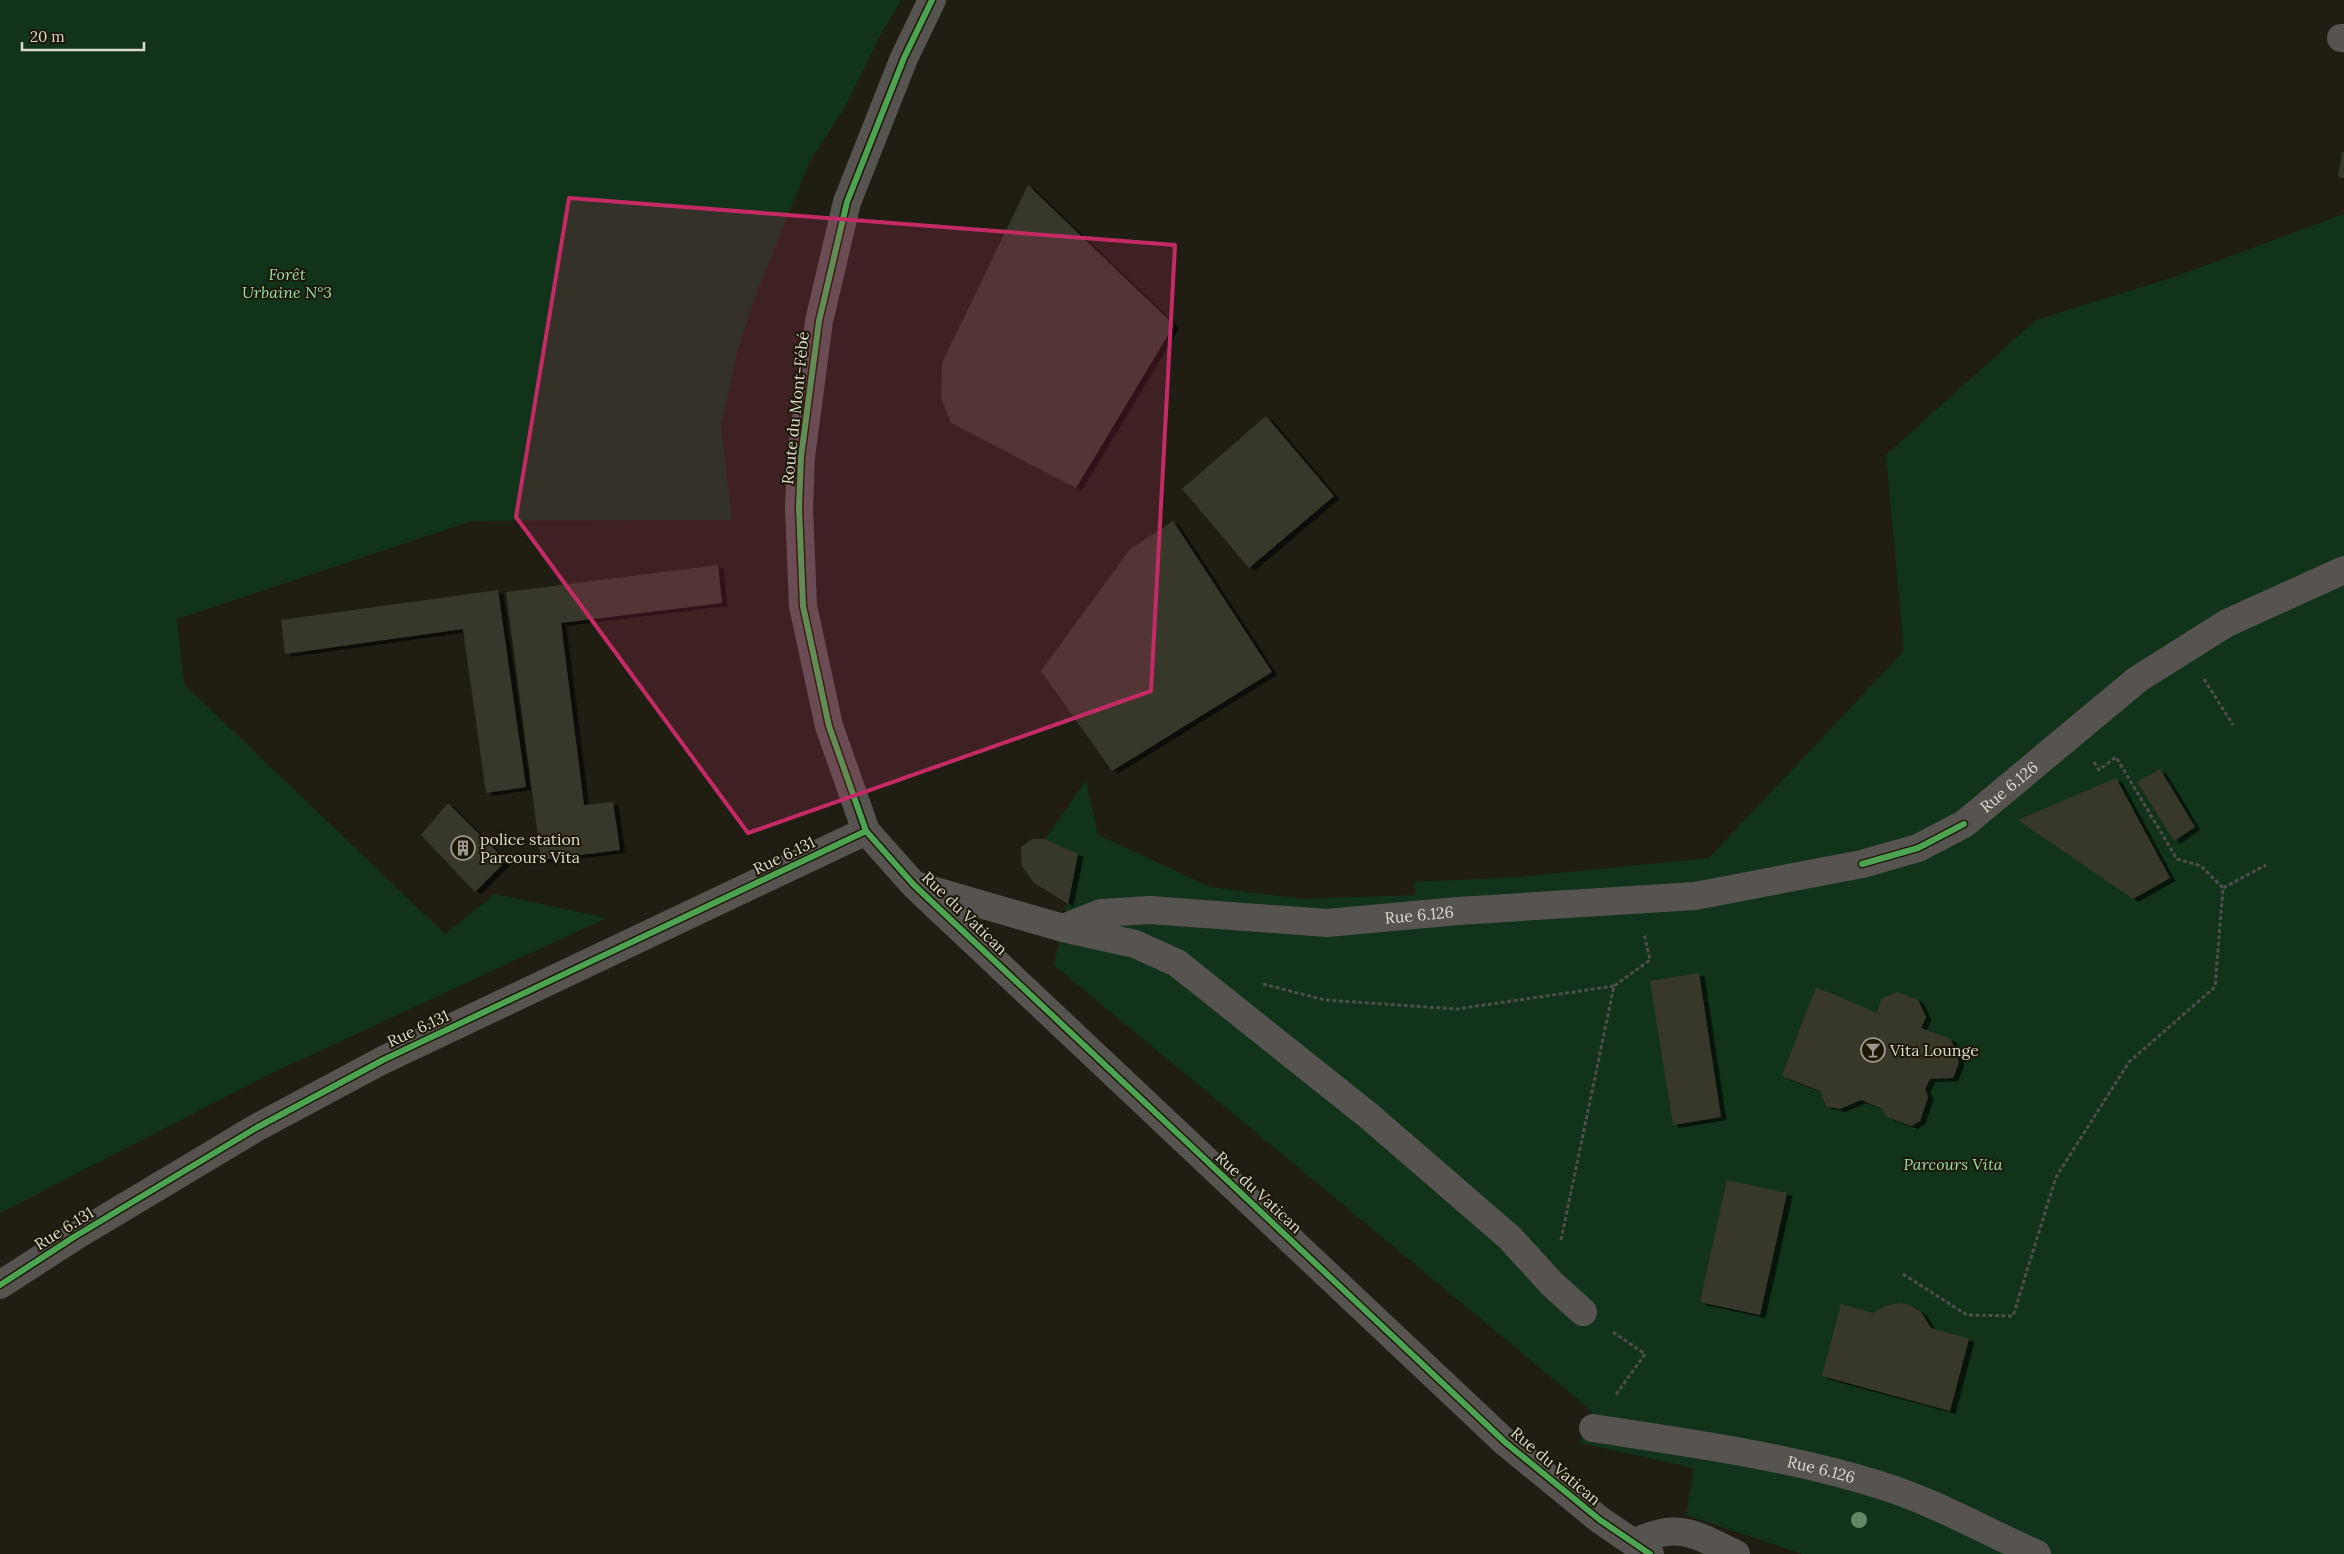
<svg xmlns="http://www.w3.org/2000/svg" width="2344" height="1554" font-family="Lora,serif">
  <defs>
    <filter id="shadow"><feDropShadow dx="5.5" dy="3" stdDeviation="0" flood-color="#0009"/></filter>
  </defs>
  <rect width="100%" height="100%" fill="#201e13"/>
  <path fill="#113319" d="M0 0H902L882 32 845 107 810 161 755 297 737 353 721 426 732 520 472 521 177 619 184 684 445 934 495 894 606 918 268 1075 0 1213Z
    M2344 214V1554H1802L1686 1515 1694 1468 1580 1443 1592 1411 1054 965 1078 854 1045 839 1086 781 1098 835 1210 887 1304 899 1416 895 1414 882 1520 877 1709 858 1904 651 1886 455 2036 320 2174 277Z"/>
  <path fill="#393729" filter="url(#shadow)" d="M2342 152H2344V178L2338 177Z
    M1028 185 1174 325 1076 488 951 423 941 398 942 363Z
    M1266 416 1334 496 1249 568 1182 489Z
    M1173 521 1272 672 1112 771 1041 671 1130 549Z
    M718 565 722 603 561 623 584 805 613 802 620 850 541 860 506 592Z
    M498 590 526 787 486 793 463 629 285 654 281 620Z
    M2160 769 2195 827 2174 841 2137 782Z
    M2116 778 2170 878 2133 899 2018 820Z
    M448 803 506 861 475 892 421 835Z
    M1032 839H1045L1078 854 1068 904 1034 883 1022 866 1021 847Z
    M1699 973 1721 1117 1673 1125 1650 981Z
    M1816 987 1877 1013 1881 999 1897 992 1918 1000 1926 1017 1921 1028 1951 1039 1959 1062 1953 1078 1930 1079 1925 1089 1928 1097 1920 1121 1912 1126 1887 1117 1881 1108 1861 1100 1840 1109 1826 1106 1820 1091 1782 1076Z
    M1727 1180 1787 1193 1760 1315 1700 1302Z
    M1900 1303 1910 1305 1921 1312 1931 1328 1969 1339 1950 1411 1822 1376 1841 1304 1873 1313 1885 1306Z"/>
  <g fill="none" stroke-linecap="round" stroke-linejoin="round">
    <path stroke="#504e4a" stroke-width="3" stroke-dasharray="4 2.5" stroke-linecap="butt" d="M2204 679 2233 725
      M2094 762 2099 770 2116 757 2177 859 2201 866 2223 888
      M1263 984 1325 1000 1457 1009 1614 986
      M1561 1240 1614 986 1650 960 1644 933
      M1903 1274 1967 1315 2013 1316 2056 1177 2129 1062 2215 987 2223 888 2266 865
      M1613 1332 1645 1354 1615 1396"/>
    <g stroke="#565350" stroke-width="28">
      <path d="M932 0 904 58 847 202 819 321 801 457 799 508 803 606 829 726 866 831 914 885 1506 1443 1600 1520 1650 1554"/>
      <path d="M2341 38H2344"/>
      <path d="M918 886 1063 928 1135 944 1177 963 1369 1116 1510 1238 1552 1284 1583 1312"/>
      <path id="s1" d="M1063 928 1101 913 1150 910 1327 923 1458 911 1695 896 1862 864 1918 848 1964 824 2138 679 2227 623 2344 570"/>
      <path d="M0 1285 74 1237 256 1128 383 1060 866 831"/>
      <path id="s2" d="M1593 1428C1690 1443 1787 1456 1880 1485 1935 1502 1985 1531 2037 1554"/>
      <path d="M1634 1543C1677 1520 1696 1535 1736 1554"/>
    </g>
    <g stroke="#1c1805" stroke-width="9">
      <path id="cycleway" d="M932 0 904 58 847 202 819 321 801 457 799 508 803 606 829 726 866 831 914 885 1506 1443 1600 1520 1650 1554
        M1862 864 1918 848 1964 824
        M0 1285 74 1237 256 1128 383 1060 866 831"/>
    </g>
    <use href="#cycleway" stroke="#4ca352" stroke-width="6"/>
  </g>
  <circle fill="#638864" cx="1859" cy="1520" r="8"/>
  <path fill="#c42b66" fill-opacity="0.2" stroke="#c42b66" stroke-width="4" stroke-linejoin="round" d="M569 198 1175 245 1151 691 748 833 516 517Z"/>
  <defs>
    <g id="building-ring" transform="scale(1.25)"><circle r="9.5" fill="#1c1805" stroke="#9a988c" stroke-width="1.5"/><path d="M-4-6H4V6H1V3H-1V6H-4ZM-2.5-4.3h1.7v1.8h-1.7ZM.8-4.3h1.7v1.8H.8ZM-2.5-1h1.7V.8h-1.7ZM.8-1h1.7V.8H.8Z" fill="#9a988c"/></g>
    <g id="bar-ring" transform="scale(1.25)"><circle r="9.5" fill="#1c1805" stroke="#9a988c" stroke-width="1.5"/><path d="M-6-5H6L.8 .8V4.5H3.5V6h-7V4.5H-.8V.8Z" fill="#9a988c"/></g>
  </defs>
  <g fill-rule="evenodd">
    <use href="#building-ring" x="463" y="848"/>
    <use href="#bar-ring" x="1873" y="1050"/>
  </g>
  <g text-anchor="middle" dominant-baseline="central" stroke-width="4" stroke-linejoin="round" paint-order="stroke">
    <g font-size="16" font-style="italic" fill="#99dfa7" stroke="#1c1805">
      <text x="287" y="274">Forêt<tspan x="287" dy="18">Urbaine N°3</tspan></text>
      <text x="1953" y="1164">Parcours Vita</text>
    </g>
    <g font-size="16" fill="#dbd9cd" stroke="#1c1805">
      <text transform="translate(795 408) rotate(-84)">Route du Mont-Fébé</text>
      <text stroke="none"><textPath href="#s1" startOffset="975">Rue 6.126</textPath></text>
      <text transform="translate(784 855) rotate(-26)">Rue 6.131</text>
      <text transform="translate(965 913) rotate(44)">Rue du Vatican</text>
      <text stroke="none"><textPath href="#s1" startOffset="360">Rue 6.126</textPath></text>
      <text transform="translate(418 1028) rotate(-25)">Rue 6.131</text>
      <text transform="translate(1259 1192) rotate(43)">Rue du Vatican</text>
      <text transform="translate(64 1228) rotate(-32)">Rue 6.131</text>
      <text transform="translate(1556 1466) rotate(40)">Rue du Vatican</text>
      <text stroke="none"><textPath href="#s2" startOffset="232">Rue 6.126</textPath></text>
    </g>
    <g font-size="16" fill="#dbd9cd" stroke="#1c1805" text-anchor="start">
      <text x="480" y="839">police station<tspan x="480" dy="18">Parcours Vita</tspan></text>
      <text x="1890" y="1050">Vita Lounge</text>
    </g>
  </g>
  <path d="M22 42v8h122v-8" fill="none" stroke="#dbd9cd" stroke-width="2.5"/>
  <text x="30" y="42" font-size="15" fill="#dbd9cd" stroke="#1c1805" stroke-width="4" paint-order="stroke">20 m</text>
</svg>
